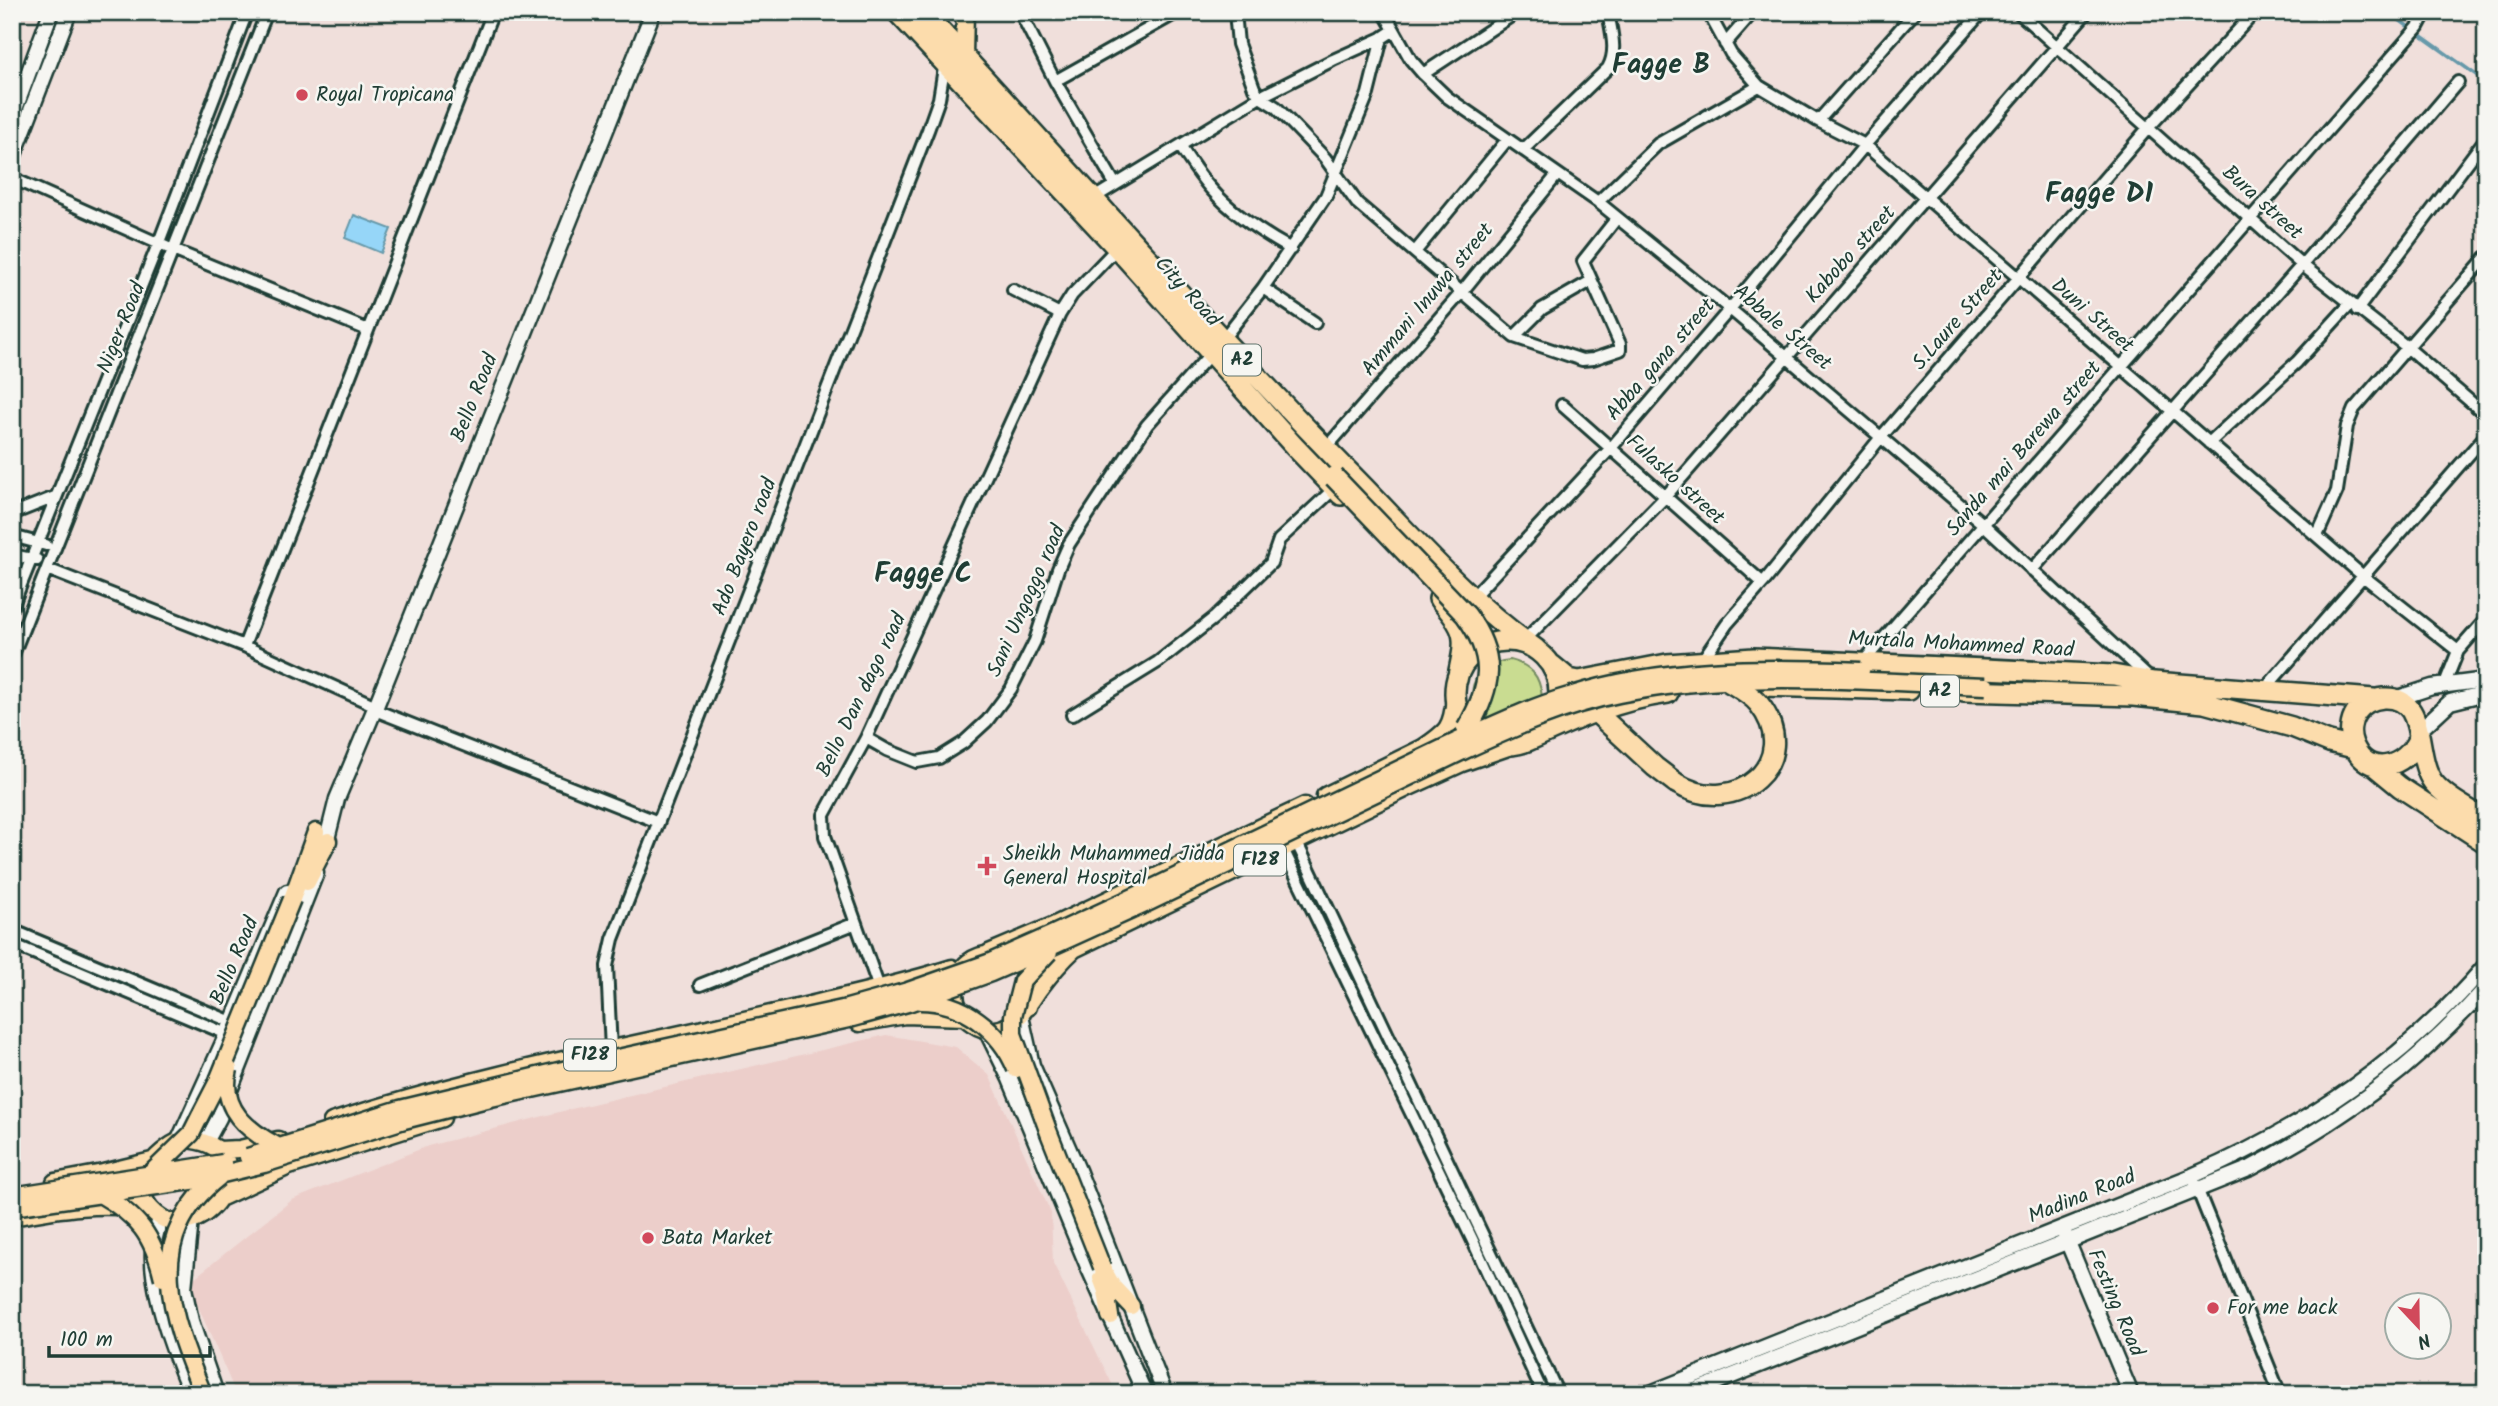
<svg xmlns="http://www.w3.org/2000/svg" width="2498" height="1406" font-family="Kalam,sans-serif">
  <rect width="100%" height="100%" fill="#f0dfdb"/>
  <filter id="ink" filterUnits="userSpaceOnUse"><feTurbulence type="fractalNoise" baseFrequency=".0143" numOctaves="2"/><feDisplacementMap in="SourceGraphic" scale="14" xChannelSelector="R" yChannelSelector="G"/><feConvolveMatrix kernelMatrix="1 2 1 2 8 2 1 2 1" color-interpolation-filters="sRGB"/></filter>
  <g filter="url(#ink)">
    <path fill="#ecceca" d="M886 1035 956 1047 989 1075 1051 1213 1053 1263 1117 1394H236L188 1283 292 1200 428 1146 567 1110Z"/>
    <path fill="#c9dc91" stroke="#748c62" stroke-width="2" d="M1510 660C1531 665 1540 676 1542 697L1491 725C1459 700 1470 664 1510 660Z"/>
    <path fill="#96d6f8" stroke="#69a" stroke-width="2" d="M354 215 391 229 381 253 345 238Z"/>
    <g fill="none" stroke-linecap="round" stroke-linejoin="round">
      <path stroke="#69a" stroke-width="3.5" d="M2388 12 2486 82"/>
      <g stroke="#1f3d34" stroke-width="16">
        <path id="street" d="M1020 12 1055 81 1115 184
          M1235 12 1238 44 1254 88 1260 97 1276 107 1325 158 1357 203 1514 337 1582 360 1593 359 1620 350V344L1583 261 1617 218
          M1384 12 1411 60 1423 74 1447 97 1598 202 1730 309 1983 524 2149 678
          M1708 12 1731 54 1759 86 1818 121 1865 145 2363 576 2458 651
          M2018 12 2302 265 2408 348 2486 415
          M1725 44 1753 12
          M1423 74 1517 12
          M1055 81 1178 12
          M1818 121 1915 12
          M1180 146C1190 161 1200 177 1212 190 1234 215 1262 233 1291 249
          M1523 150 1608 68C1618 51 1611 31 1608 12
          M12 178 173 250 368 330
          M1092 199 1260 97 1333 60 1382 38 1394 30
          M1598 202 1658 144 1759 86
          M1415 252 1507 140
          M1263 288 1315 323
          M1013 290 1060 314
          M2357 310 2486 138
          M1514 337 1542 309 1591 281
          M1223 339 1263 288 1326 196 1368 94 1382 38
          M1562 405 1763 583
          M2209 443 2297 362 2350 304
          M1326 448 1461 293 1557 175
          M12 514 55 497
          M12 536 46 545
          M2317 536 2337 491 2347 426 2354 409 2486 257
          M12 555 37 560
          M47 569 244 646 376 706
          M2032 570 2302 265 2458 82
          M1471 599 1611 448 1730 309 1865 145 1982 12
          M12 607 159 242 247 12
          M1524 641 1665 497 2087 12
          M244 646 493 12
          M12 657 267 12
          M1701 662 1727 624 1763 583 1882 436 2149 127 2255 12
          M1863 662 2418 27 2426 12
          M2444 686 2458 651 2486 619
          M2263 691 2486 435
          M375 710 658 822
          M1072 715 1158 662 1214 618 1271 563 1279 540 1335 488
          M866 738 887 750 917 762 939 758 963 743 987 721 1011 689 1035 641 1058 569 1069 544 1147 425 1211 353
          M1297 843 1558 1394
          M1283 849 1472 1239 1543 1394
          M12 930 232 1022
          M12 944 227 1034
          M700 985 856 923
          M879 988 825 836 824 815 866 738 1060 314 1072 295 1117 248
          M611 1050 607 966 613 939 928 130 939 99 945 62
          M2192 1176 2280 1394"/>
      </g>
      <g stroke="#1f3d34" stroke-width="19">
        <path id="secondary" d="M12 117 51 12
          M12 160 69 12
          M2395 699 2432 687 2486 680
          M2419 731 2450 702 2486 693
          M324 851 337 799 376 706 653 12
          M1021 1016 1032 1065 1078 1170 1165 1394
          M986 1030 1010 1079 1089 1269 1145 1394
          M178 1142 227 1034 287 892
          M206 1142 219 1118 316 873
          M160 1217C158 1227 154 1239 153 1249 150 1291 175 1355 191 1394
          M191 1220 184 1288 191 1321 216 1394
          M2064 1233 2131 1394
          M1648 1394 2192 1176C2308 1126 2404 1061 2486 965
          M1687 1394 2251 1168C2344 1119 2416 1066 2486 988"/>
      </g>
      <g stroke="#1f3d34" stroke-width="21">
        <path id="primary" d="M964 55 965 12
          M1325 796 1423 748C1448 731 1452 728 1455 698
          M307 882 328 841
          M292 899 316 832
          M989 953 1055 925 1305 806
          M1028 1007C1043 943 956 937 955 992 955 1005 961 1016 972 1023 1005 1045 1023 1012 1039 989 1050 974 1061 961 1074 949L1407 788 1462 763 1514 745
          M859 1023 905 1015 965 1017
          M332 1122C490 1070 656 1042 818 1003 863 992 908 982 952 968
          M184 1139C276 1145 203 1253 156 1214 123 1186 155 1151 184 1139Z
          M218 1150 240 1149 278 1140
          M55 1182 103 1173 152 1161
          M222 1197 289 1166 442 1118
          M12 1217C59 1208 105 1201 152 1210
          M1102 1267 1113 1287 1131 1306
          M1101 1278 1106 1291 1110 1316"/>
      </g>
      <g stroke="#1f3d34" stroke-width="24">
        <path id="highway" d="M897 12 1117 248 1294 446 1341 495
          M923 12C1065 165 1202 322 1348 471 1409 532 1465 600 1536 649
          M1439 599C1469 632 1466 638 1457 680
          M1455 693a52 52 0 1 1 104 0a52 52 0 1 1-104 0Z
          M1552 665 1569 679 1579 681 1667 664 1754 658 2113 675 2154 682 2374 699
          M1761 686 1909 690
          M1964 691 2133 696 2204 703 2292 727 2329 742 2354 748
          M1588 705 1655 767 1676 783
          M2418 739C2406 768 2367 779 2353 744 2349 734 2350 722 2356 713 2362 704 2373 699 2383 698 2429 695 2413 755 2433 782 2446 798 2469 809 2486 820
          M1528 741C1573 720 1617 700 1668 693
          M2372 764 2400 787 2486 843"/>
      </g>
      <use href="#street" stroke="#f6f6f2" stroke-width="10"/>
      <use href="#secondary" stroke="#f6f6f2" stroke-width="14"/>
      <use href="#primary" stroke="#fcdcac" stroke-width="16"/>
      <use href="#highway" stroke="#fcdcac" stroke-width="19"/>
      <g stroke="#1f3d34" stroke-width="21" stroke-linecap="butt">
        <path id="primary-bridge" d="M1049 952 1022 981 1013 1016V1034L1049 1133 1102 1267
          M920 1001C963 1001 1000 1030 1016 1069
          M229 1069C219 1109 248 1131 279 1147
          M248 1157 400 1109 563 1070 847 1008 908 991 988 963 1051 935 1140 894 1460 740C1496 724 1531 707 1569 696 1663 666 1763 667 1861 671
          M148 1176 191 1134 201 1114 217 1083 292 899
          M100 1194C138 1216 153 1235 163 1278
          M12 1196 223 1163
          M12 1207 198 1180 264 1164 404 1120 491 1098 849 1019 911 1002 991 973 1055 945 1145 904 1465 750C1515 727 1565 705 1619 694 1739 669 1865 682 1986 686
          M203 1394C171 1315 141 1239 219 1177"/>
      </g>
      <g stroke="#1f3d34" stroke-width="24" stroke-linecap="butt">
        <path id="highway-bridge" d="M1334 477 1466 615C1497 657 1492 686 1467 729
          M1676 783C1736 820 1804 761 1759 704 1752 695 1739 688 1729 682"/>
      </g>
      <use href="#primary-bridge" stroke="#fcdcac" stroke-width="16"/>
      <use href="#highway-bridge" stroke="#fcdcac" stroke-width="19"/>
    </g>
  </g>
  <g fill="#d1495b" stroke="#f6f6f2" stroke-width="2.5">
    <circle cx="302" cy="95" r="7"/>
    <path d="M983.5 855.5h7v7h7v7h-7v7h-7v-7h-7v-7h7z"/>
    <circle cx="648" cy="1238" r="7"/>
    <circle cx="2213" cy="1308" r="7"/>
  </g>
  <g text-anchor="middle" dominant-baseline="central" stroke-width="5" stroke-linejoin="round" paint-order="stroke">
    <g fill="#f6f6f2" stroke="#60746d" stroke-width="2">
      <rect x="1223" y="344.5" width="38" height="31" rx="5"/>
      <rect x="1921" y="675.5" width="38" height="31" rx="5"/>
      <rect x="1234" y="844.5" width="52" height="31" rx="5"/>
      <rect x="564" y="1039.5" width="52" height="31" rx="5"/>
    </g>
    <g font-size="19" font-weight="bold" fill="#1f3d34">
      <text x="1242" y="360">A2</text>
      <text x="1940" y="691">A2</text>
      <text x="1260" y="860">F128</text>
      <text x="590" y="1055">F128</text>
    </g>
    <g font-size="21" fill="#1f3d34" stroke="#f6f6f2" text-anchor="start">
      <text x="316" y="95">Royal Tropicana</text>
      <text x="1003" y="854">Sheikh Muhammed Jidda<tspan x="1003" dy="24">General Hospital</tspan></text>
      <text x="662" y="1238">Bata Market</text>
      <text x="2227" y="1308">For me back</text>
    </g>
    <g font-size="21" fill="#1f3d34" stroke="#f6f6f2">
      <text transform="translate(2262 203) rotate(42)">Bura street</text>
      <text transform="translate(1851 255) rotate(-48)">Kabobo street</text>
      <text transform="translate(1187 292) rotate(48)">City Road</text>
      <text transform="translate(1428 300) rotate(-50)">Ammani Inuwa street</text>
      <text transform="translate(2092 316) rotate(41)">Duni Street</text>
      <text transform="translate(1958 320) rotate(-49)">S.Laure Street</text>
      <text transform="translate(122 328) rotate(-68)">Niger Road</text>
      <text transform="translate(1782 328) rotate(40)">Abbale Street</text>
      <text transform="translate(1661 360) rotate(-49)">Abba gana street</text>
      <text transform="translate(475 398) rotate(-68)">Bello Road</text>
      <text transform="translate(2024 449) rotate(-49)">Sanda mai Barewa street</text>
      <text transform="translate(1675 480) rotate(42)">Fulasko street</text>
      <text transform="translate(745 547) rotate(-69)">Ado Bayero road</text>
      <text transform="translate(1027 601) rotate(-66)">Sani Ungoggo road</text>
      <text transform="translate(1961 645) rotate(3)">Murtala Mohammed Road</text>
      <text transform="translate(862 695) rotate(-64)">Bello Dan dago road</text>
      <text transform="translate(235 961) rotate(-67)">Bello Road</text>
      <text transform="translate(2082 1197) rotate(-22)">Madina Road</text>
      <text transform="translate(2115 1303) rotate(67)">Festing Road</text>
    </g>
    <g font-size="28" font-weight="bold" fill="#1f3d34" stroke="#f6f6f2">
      <text x="1661" y="65">Fagge B</text>
      <text x="2099" y="194">Fagge D1</text>
      <text x="923" y="574">Fagge C</text>
    </g>
  </g>
  <rect width="2498" height="1406" fill="none" stroke="#f6f6f2" stroke-width="42"/>
  <rect x="21" y="21" width="2456" height="1364" fill="none" stroke="#1f3d34" stroke-width="2.5" filter="url(#ink)"/>
  <g transform="translate(2418 1326) rotate(158)"><circle r="33" fill="#f6f6f2" stroke="#a0aca6" stroke-width="2"/>
  <path d="M0-5L12 26L0 18L-12 26Z" fill="#d1495b"/>
  <text y="-10" font-size="19" font-weight="bold" text-anchor="middle" fill="#1f3d34">N</text>
  </g>
  <path d="M49 1346v10h161v-10" fill="none" stroke="#1f3d34" stroke-width="3.5"/>
  <text x="60" y="1346" font-size="21" fill="#1f3d34" stroke="#f6f6f2" stroke-width="5" paint-order="stroke">100 m</text>
</svg>
